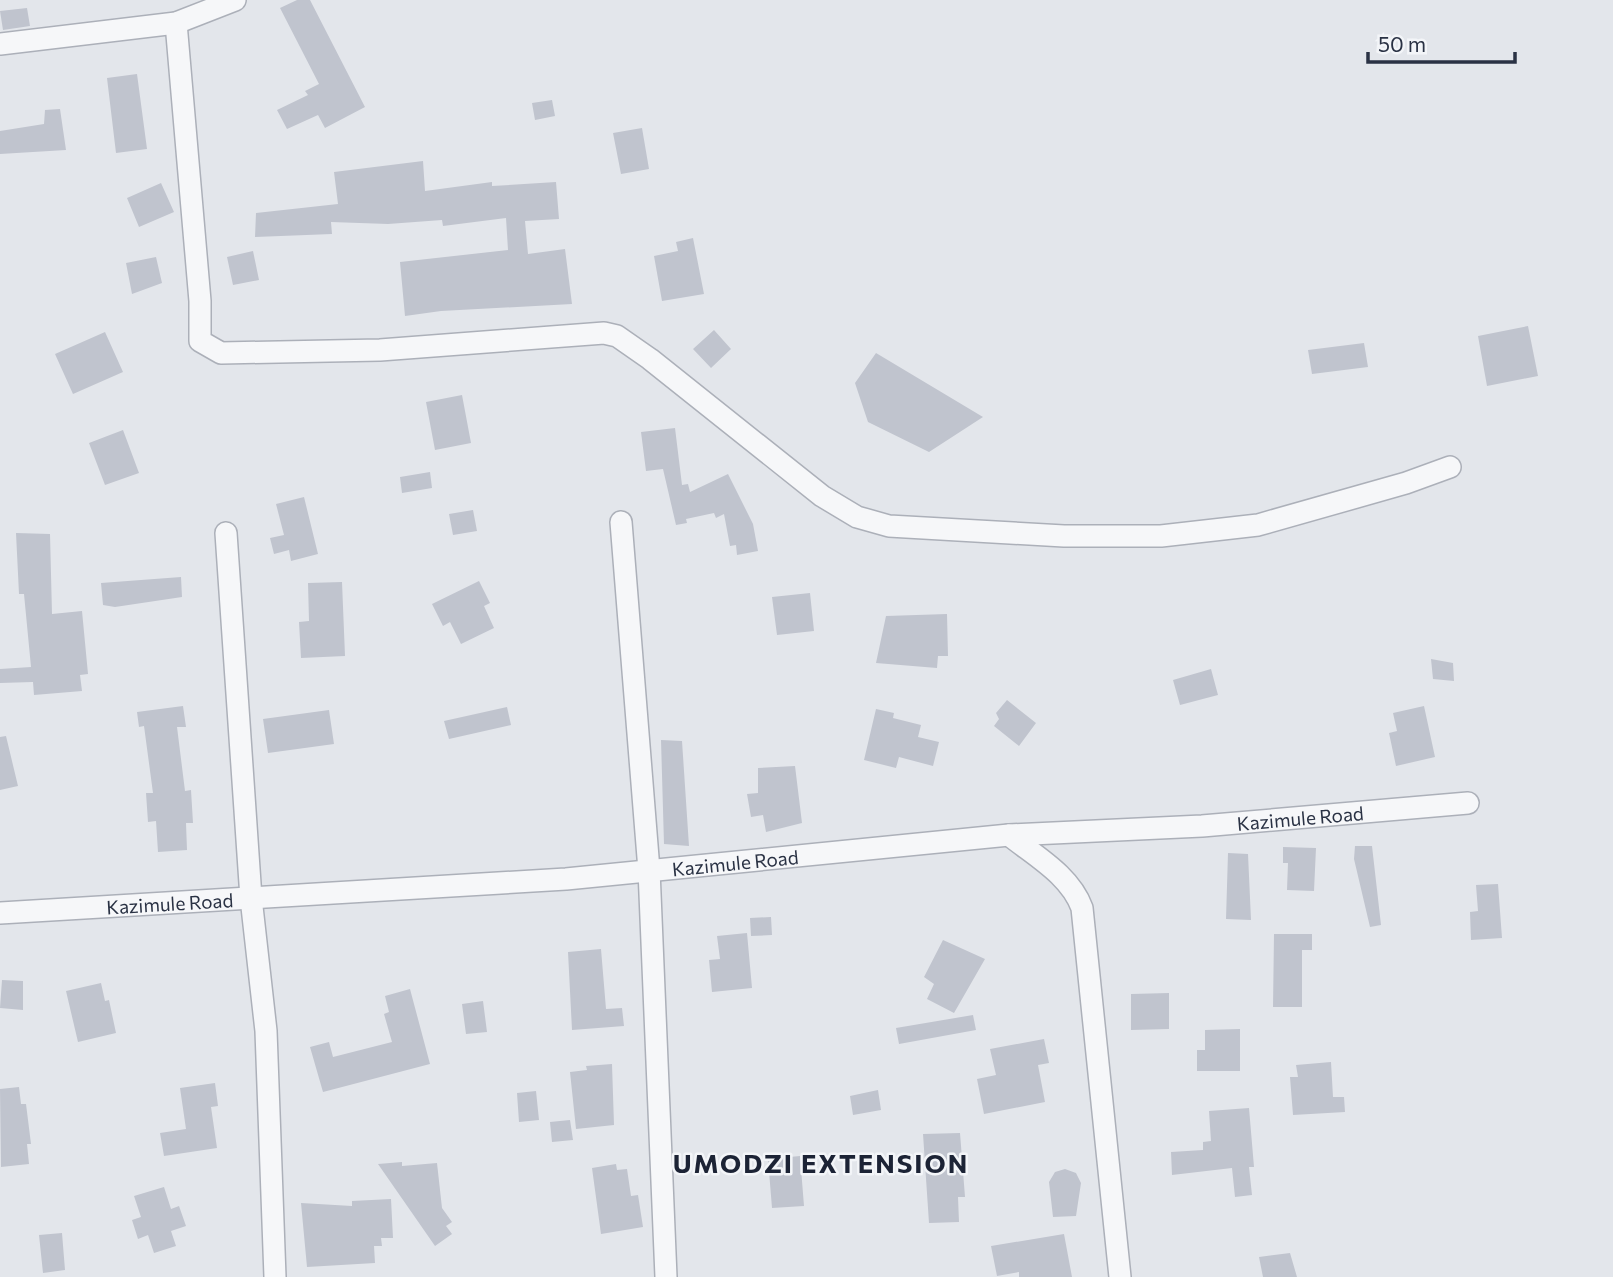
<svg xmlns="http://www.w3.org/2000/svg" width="1613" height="1277" font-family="Commissioner,sans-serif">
  <rect width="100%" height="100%" fill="#e3e6eb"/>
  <path fill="#c0c4ce" d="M297 0H310L365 107 325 128 318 115 287 129 277 110 308 95 305 91 319 84 280 8Z
    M27 8 30 26 3 30 0 11Z
    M137 74 147 149 116 153 107 78Z
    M552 100 555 116 535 120 532 103Z
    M60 109 66 150 0 154V131L44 124 45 110Z
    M642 128 649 169 621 174 613 133Z
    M423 161 425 191 492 182V186L556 182 559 219 525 221 528 254 565 249 572 304 441 311 405 316 400 262 508 250 506 218 443 226 442 220 388 224 331 222 332 234 255 237 256 213 338 204 334 172Z
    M161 183 174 212 139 227 127 198Z
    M693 238 704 294 662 301 654 256 678 251 676 242Z
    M253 251 259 280 233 285 227 257Z
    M156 257 162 283 132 294 126 263Z
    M1528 326 1538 376 1487 386 1478 336Z
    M714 330 731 349 711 368 693 349Z
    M105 332 123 372 73 394 55 354Z
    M1364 343 1368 367 1312 374 1308 350Z
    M876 353 983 417 929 452 868 422 855 383Z
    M462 395 471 443 435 450 426 402Z
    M675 428 682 485 688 484 690 492 728 474 753 524 758 551 737 555 736 545 730 546 724 514 716 518 714 513 686 519 687 523 676 525 663 469 646 471 641 432Z
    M123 430 139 473 105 485 89 443Z
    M430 472 432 488 402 493 400 477Z
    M304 497 318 554 291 561 289 550 274 554 270 538 284 535 276 504Z
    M473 510 477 531 453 535 449 514Z
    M16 533 50 534 52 614 82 611 88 674 80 675 82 691 34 695 33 682 0 683V669L31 667 24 594H19Z
    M181 577 182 597 115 607 103 605 101 583Z
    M479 581 490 603 484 606 494 628 461 644 450 622 443 626 432 604Z
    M342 582 345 656 301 658 299 622 309 621 308 583Z
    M810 593 814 631 777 635 772 597Z
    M947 614 948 656H938L937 668 876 663 886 616Z
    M1431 659 1453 663 1454 681 1433 679Z
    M1211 669 1218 695 1180 705 1173 680Z
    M1007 700 1036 723 1019 746 994 726 999 719 996 713Z
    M183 706 186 727H177L185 791 191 790 193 823H186L187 850 158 852 156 821 148 822 146 793H153L144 726 139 727 137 712Z
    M1424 706 1435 757 1396 766 1389 733 1397 731 1393 713Z
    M507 707 511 725 449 739 444 721Z
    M876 709 894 713 893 718 921 725 918 737 939 742 933 766 899 757 896 768 864 760Z
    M329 710 334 744 268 753 263 719Z
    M6 736 18 786 0 790V737Z
    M661 740 682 741 689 846 664 844Z
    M795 766 802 823 766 832 763 815 751 817 747 794 758 793V768Z
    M1355 846H1372L1381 925 1370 927 1354 859Z
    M1283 847 1316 848 1314 891 1287 890 1288 863H1283Z
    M1228 853 1248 854 1251 920 1226 919Z
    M1498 884 1502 938 1471 940 1470 912 1478 911 1476 885Z
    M771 917 772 935 751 936 750 918Z
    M747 933 752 988 712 992 709 960 720 959 717 936Z
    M1274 934H1312V950H1302V1007H1273Z
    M943 940 985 959 954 1013 927 999 934 984 924 977Z
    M601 949 606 1009 622 1008 624 1026 572 1030 568 952Z
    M2 980 23 981V1010L0 1008Z
    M101 983 105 1001 109 1000 116 1033 78 1042 66 991Z
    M410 989 430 1064 323 1092 310 1047 329 1042 333 1057 392 1042 384 1014 389 1012 385 996Z
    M1169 993V1029L1131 1030V994Z
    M483 1001 487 1032 466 1034 462 1004Z
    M973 1015 976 1030 899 1044 896 1028Z
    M1240 1029V1071H1197V1050H1205V1030Z
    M1044 1039 1049 1063 1038 1065 1045 1102 984 1114 977 1079 996 1075 990 1049Z
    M1331 1062 1333 1097H1344L1345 1112 1293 1115 1290 1077H1298L1296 1065Z
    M612 1064 614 1125 576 1129 570 1072 587 1070 586 1066Z
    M215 1083 218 1106 211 1107 217 1148 164 1156 160 1133 186 1129 180 1088Z
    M19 1087 21 1104H26L31 1144H27L29 1164 1 1167 0 1089Z
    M878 1090 881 1110 853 1115 850 1096Z
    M536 1091 539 1120 519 1122 517 1093Z
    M1249 1108 1254 1167H1249L1252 1195 1235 1197 1232 1168 1172 1175 1171 1152 1203 1150V1142L1211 1141 1209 1111Z
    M570 1120 573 1140 552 1142 550 1122Z
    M960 1133 965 1197H958L959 1222 929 1223 923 1134Z
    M800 1156 804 1206 772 1208 768 1159Z
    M402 1162V1166L437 1163 442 1208 452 1222 446 1226 452 1234 435 1246 378 1164Z
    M616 1164 617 1170 627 1169 631 1196 638 1195 643 1227 601 1234 592 1168Z
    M1065 1169 1076 1173 1081 1183 1076 1216 1053 1217 1049 1182 1055 1172Z
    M164 1187 171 1209 179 1206 186 1226 171 1231 176 1246 154 1253 148 1235 138 1239 132 1220 141 1217 134 1196Z
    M391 1199 393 1238H381L382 1246H374L375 1263 307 1267 301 1203 352 1206V1201Z
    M62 1233 65 1270 43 1273 39 1235Z
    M1064 1234 1072 1277H1019V1272L997 1276 991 1246Z
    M1290 1253 1297 1277H1263L1259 1257Z"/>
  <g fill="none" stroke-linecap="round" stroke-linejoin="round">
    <g stroke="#acb0b9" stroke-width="24">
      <g id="minor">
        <path d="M176 23 200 301V341L221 353 380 350 604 333 617 336 650 359 822 496 857 517 889 526 1064 536H1161L1258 525 1406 483 1450 467"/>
        <path d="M0 44 176 23 235 0"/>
        <path d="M621 522 649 870 666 1277"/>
        <path d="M226 533 251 898 266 1031 275 1277"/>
        <path d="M1009 835C1035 856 1070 875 1082 908L1120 1277"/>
        <path id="s1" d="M0 913 566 879 1009 835 1202 826 1468 803"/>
      </g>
    </g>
    <use href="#minor" stroke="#f6f7f9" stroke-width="21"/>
  </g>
  <g text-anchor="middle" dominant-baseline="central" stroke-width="5" stroke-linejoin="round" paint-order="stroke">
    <g font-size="19" fill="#2a3244" stroke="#f3f5f8">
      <text stroke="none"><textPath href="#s1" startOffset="1304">Kazimule Road</textPath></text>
      <text stroke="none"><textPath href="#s1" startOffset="737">Kazimule Road</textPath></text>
      <text stroke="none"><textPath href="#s1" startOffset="170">Kazimule Road</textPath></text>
    </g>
    <g font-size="26" font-weight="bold" letter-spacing="2" fill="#1c2335" stroke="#f3f5f8">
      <text x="821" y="1162">UMODZI EXTENSION</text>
    </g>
  </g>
  <path d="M1368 52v10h147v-10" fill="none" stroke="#2a3244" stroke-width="3.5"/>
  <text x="1378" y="52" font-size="21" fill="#2a3244" stroke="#f3f5f8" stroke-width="5" paint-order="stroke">50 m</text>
</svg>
